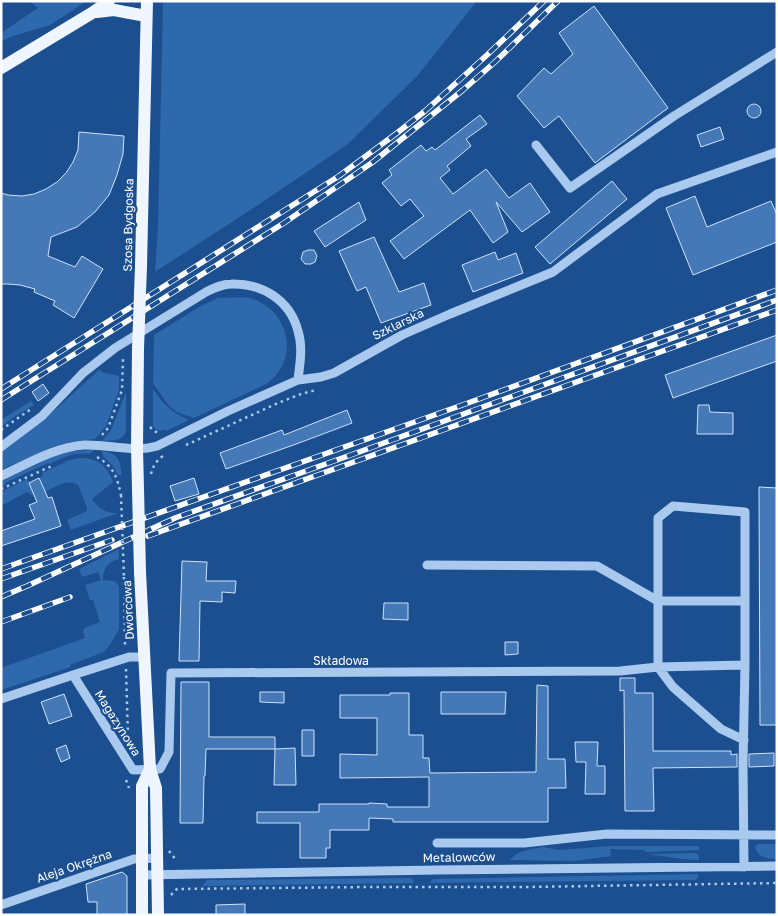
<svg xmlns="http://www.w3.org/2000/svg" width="778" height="916" font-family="'Golos Text',sans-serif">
  <rect width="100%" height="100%" fill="#1b4f8f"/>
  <path fill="#2e69ad" d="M29 1H87L50 25 10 37 1 42V33L38 8Z
    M163 1H477L418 75 348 144 264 201 155 272 158 229Z
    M244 297C288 304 303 359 266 384L194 418 177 412 169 406 153 383 154 335 201 306 218 298Z
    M100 369 101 372 119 376V390L106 426 95 439 76 441 54 446 1 470V453L54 411Z
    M153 389C165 406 170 411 189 420L166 431 165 429 161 431 157 430 153 426Z
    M126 392V431C123 442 112 440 102 441L111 430Z
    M31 401 34 405 17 415 1 427V420Z
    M94 450 90 454C75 452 63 457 50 464L48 463 5 483V485L1 486V481L46 460 64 453 72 451Z
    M102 451C119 453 120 461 122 475H118L113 466 103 456Z
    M78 458C98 458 106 464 113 482L92 499C98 508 107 514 118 513L71 530 67 520 87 511V508L78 485C67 478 55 487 45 492L39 478 43 476 42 473 67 461Z
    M27 479 30 482 29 483 34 497 27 492 1 506V492Z
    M119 549V559C108 562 103 568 103 580L115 581 119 586V629L112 642 104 652 70 665 71 667 1 690V668L85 638 83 632 84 628 100 622 93 600H90L85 585 101 580 98 572 82 577 79 569Z
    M759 844H777V859C767 859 758 858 755 847L756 845Z
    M610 846H699V850L645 852V850L610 849 611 856 575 861 509 860 518 853 532 849 543 847 559 850Z
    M696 853 699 856V860L683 859 647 854Z
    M698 874V878L695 880 429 883 433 879Z
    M412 878 414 883 202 886 207 880Z"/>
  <path fill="#4478b7" stroke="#cfe3fa" d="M594 6 668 108 595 163 559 116 544 128 517 96 544 68 551 74 573 54 559 33Z
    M747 111a7 7 0 1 1 14 0a7 7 0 1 1-14 0Z
    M480 115 487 124 466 139 471 146 447 166 450 170 440 178 453 194 486 169 509 198 530 183 550 212 522 232 496 202 508 232 493 243 470 210 404 259 390 241 424 216 410 199 401 206 382 183 392 175 389 170 421 145 426 151 432 147 435 150Z
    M720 127 724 139 701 147 697 135Z
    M79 132 124 136 123 154 117 175 109 195 95 212 77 227 51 237 48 256 75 267 82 256 103 269 74 318 53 305 55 301 34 292 35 289 20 285 7 284H1V193L8 195 22 196 34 194 46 189 57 182 66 173 73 162 78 150Z
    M612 181 627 199 550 264 535 247Z
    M695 196 707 227 771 201 777 215V242L693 275 666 208Z
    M359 202 366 220 325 247 314 231Z
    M374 237 399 292 424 283 431 305 381 323 366 287 357 291 339 251Z
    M308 250H314L317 256 315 262 311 264H305L301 259 303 252Z
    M495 252 498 260 516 253 523 273 473 292 462 265Z
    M777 335V361L673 398 665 375Z
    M43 384 49 393 38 401 32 392Z
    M698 405H709L710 412 733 413V434H697Z
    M347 410 352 423 299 443 226 469 220 453 282 430 284 435Z
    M39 478 48 498 52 497 61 526 1 546V531L35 519 29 505 37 502 29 483Z
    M194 478 199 494 175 501 170 486Z
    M759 487 777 488V725H760Z
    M182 561 207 562 206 581H236L235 593 222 592V602L200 601 199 661H179Z
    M384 603H408V620L383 619Z
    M505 642H518V654L505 655Z
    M620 678H635V693H653V751H731V755L737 754V767L653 768 654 811H625L624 690 620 691Z
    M181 682H209V737H275V749H206L205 776H204L203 823H180Z
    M537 685 548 686V759H565L566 788H548V822H393V819L369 818V830H330V848H326V858H300V823H257V812H319V804H369V803L387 804V807H429V777L340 778V754L377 755V718H340V695H390V693H409V735H423V758H429L430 773 536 772Z
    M260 692H284V703L260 702Z
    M441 692H506L505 714H441Z
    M64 694 72 716 49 724 41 702Z
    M302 730H314V756H302Z
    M575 742H598L597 766H605V794H585L586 762H576Z
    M66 745 70 758 61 762 56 749Z
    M295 748 296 785H274L275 749Z
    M774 753V766L749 767V754Z
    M122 872 127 876V915H97V902H88L86 884Z
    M245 904V915H216V905Z"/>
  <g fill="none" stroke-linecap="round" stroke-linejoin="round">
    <path stroke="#a9c9ee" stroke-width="2.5" stroke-dasharray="2.5 4" stroke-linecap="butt" d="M150 427 154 431 159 433V434
      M1 430 31 409
      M102 435 108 428 122 390 123 358
      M186 445 278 403 301 394 316 390
      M97 457C114 467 117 477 121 495
      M151 474C153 466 156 461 163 456
      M1 489 54 465
      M124 577 125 645
      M126 669 128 737
      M126 780 129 788
      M169 851 176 860
      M171 895 177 889 367 887H527L777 883"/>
    <path stroke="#a9c9ee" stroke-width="9" d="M536 145 570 188 674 116 777 52
      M1 447 42 416 83 373 115 348 206 292C214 288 222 284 231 284 262 283 290 300 298 331 303 347 300 363 298 380
      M1 476C27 464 55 447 84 445 108 444 133 453 157 446L228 411 298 380 321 377 334 373 402 335 450 314 553 272 657 194 777 152
      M427 565 597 566 658 601H745
      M73 675 129 657H145
      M1 699 73 675 133 770 160 769 169 752 171 673 620 671 658 667 745 665
      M744 740 721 729 673 687 658 667V518L673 506 745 512V665L743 764 744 867
      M437 843H524L607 834 777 835
      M142 875 438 870 777 866
      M1 905 134 859 157 858"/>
    <path stroke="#f0f6ff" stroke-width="12" d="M97 12 114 10 146 16
      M1 68 92 13 109 1
      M141 266 147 1
      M138 349 137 448 138 489
      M140 572 150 769 156 788 158 915
      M142 915V786L150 769"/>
    <g stroke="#fff" stroke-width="5.5">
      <path id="rail" d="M1 389 339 176 397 133 425 111 487 55 544 1
        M1 400 284 223 373 162 463 90 495 62 558 1
        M148 536 777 310
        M1 569 468 403 777 290
        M1 579 112 540
        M1 597 27 586 175 518 348 456 777 300
        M1 622 70 597"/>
    </g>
    <use href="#rail" stroke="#1b4f8f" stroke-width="4" stroke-dasharray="11" stroke-linecap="butt"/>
    <path stroke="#a9c9ee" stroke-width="2.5" stroke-dasharray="2.5 4" stroke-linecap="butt" d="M121 495 124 577"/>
    <path stroke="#f0f6ff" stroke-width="12" d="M138 349 141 266
      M138 489 140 572"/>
  </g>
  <g text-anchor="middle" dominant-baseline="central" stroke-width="4.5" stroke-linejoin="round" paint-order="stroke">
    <g font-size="12" fill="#fff" stroke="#1b4f8f">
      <text transform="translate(128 225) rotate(-89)">Szosa Bydgoska</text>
      <text transform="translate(398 324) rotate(-26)">Szklarska</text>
      <text transform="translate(128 610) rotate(-93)">Dworcowa</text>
      <text x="341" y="660">Składowa</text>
      <text transform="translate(118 723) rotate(58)">Magazynowa</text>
      <text transform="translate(459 857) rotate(-1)">Metalowców</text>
      <text transform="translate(74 866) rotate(-19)">Aleja Okrężna</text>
    </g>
  </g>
  <rect width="778" height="916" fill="none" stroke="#ffffff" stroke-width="5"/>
</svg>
